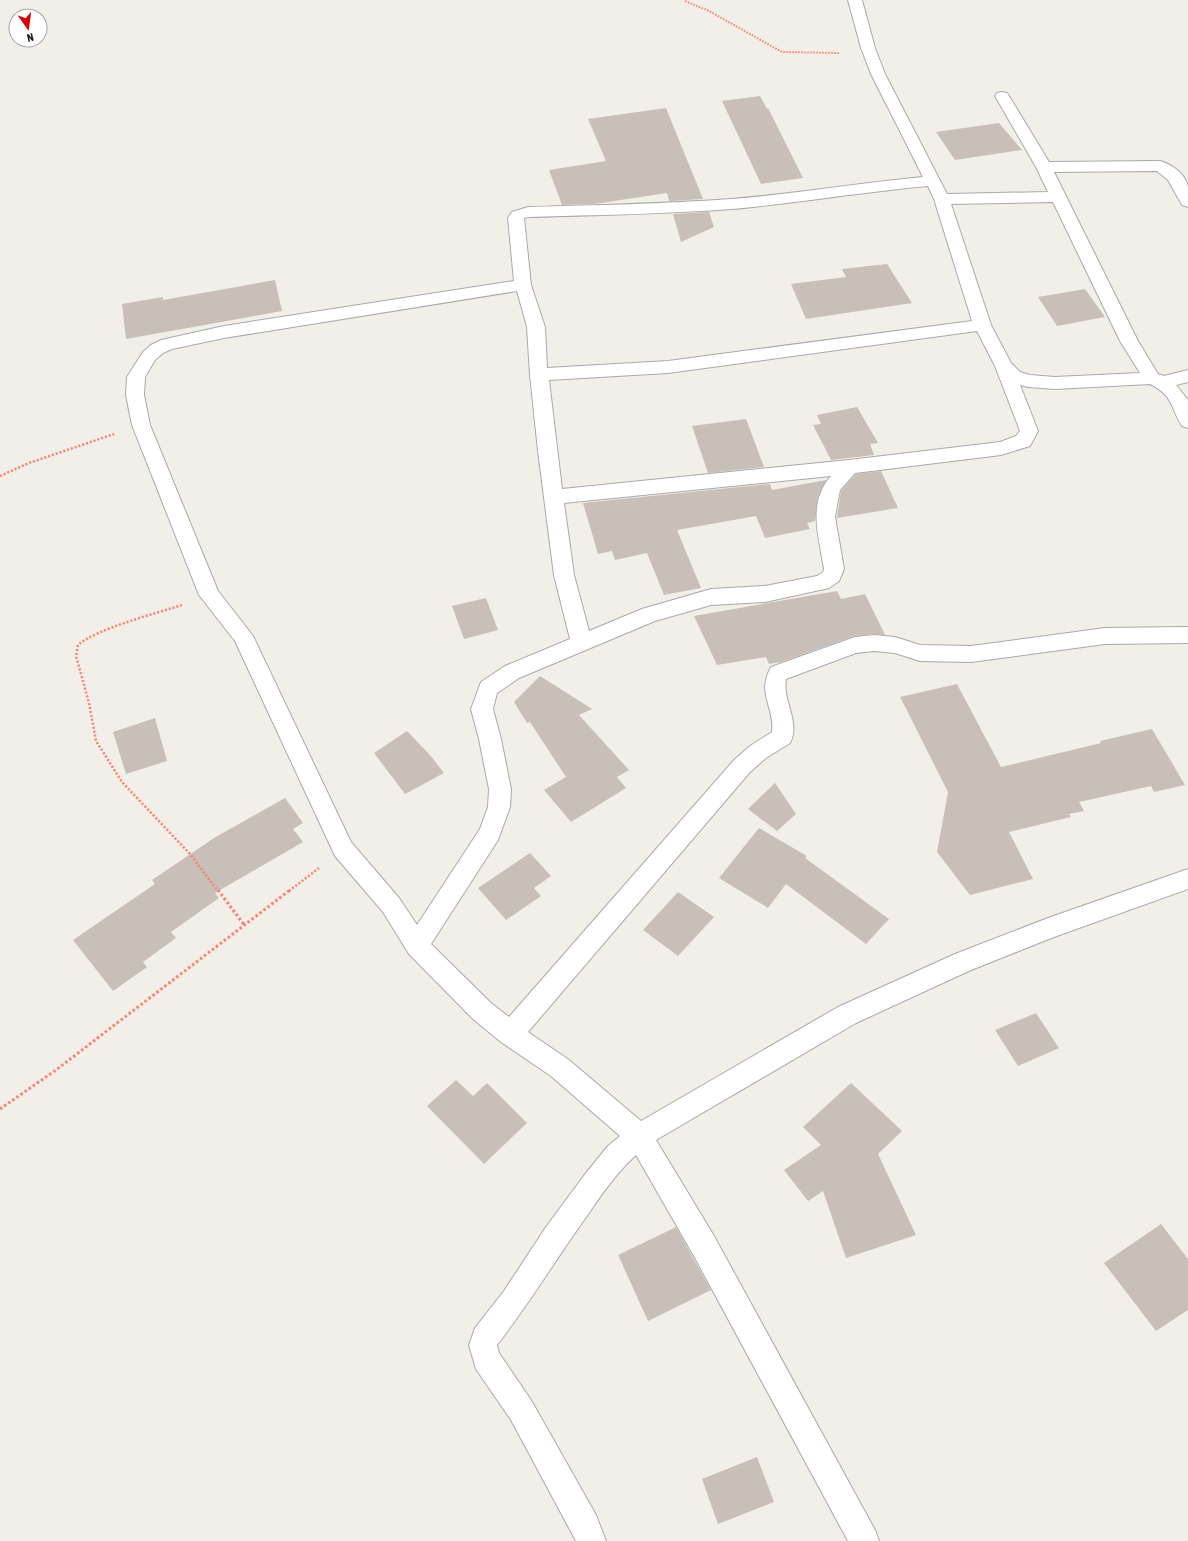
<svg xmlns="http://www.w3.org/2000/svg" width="1188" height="1541" font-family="'Asap Condensed',sans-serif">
  <rect width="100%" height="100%" fill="#f2efe9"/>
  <path fill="#c7bfb8" d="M760 96 767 109 768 108 803 178 761 184 722 101Z
    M666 108 703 199 669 201 667 193 594 204 562 205 549 170 606 161 588 119Z
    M999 123 1022 150 955 160 936 132Z
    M709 212 714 227 681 242 673 214Z
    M887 264 912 303 806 319 791 284 846 277 842 269Z
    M275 280 282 311 126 339 122 304 163 297V300Z
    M1085 289 1105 317 1057 326 1038 297Z
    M857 407 878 443 870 444 874 455 831 460 813 425 821 424 817 415Z
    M746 419 764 467 708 473 692 426Z
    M881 471 898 508 837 518 841 491 856 474Z
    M826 480 818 497 815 521 807 523 810 529 765 538 756 516 677 530 701 588 664 595 647 553 615 560 612 551 598 554 583 503 770 484 772 490Z
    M837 591 841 599 865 594 885 635 874 634 854 636 781 662 769 664 766 657 717 665 694 616Z
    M486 598 498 630 464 639 452 606Z
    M540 676 592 709 579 715 629 770 617 777 626 788 571 822 544 790 566 777 530 722 527 723 514 702Z
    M957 684 1001 767 1101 743 1100 741 1152 729 1185 785 1154 792 1151 786 1079 802 1084 811 1069 814 1071 817 1009 832 1033 879 970 895 937 852 948 792 900 697Z
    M155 718 167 761 126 774 113 732Z
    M407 731 430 755 444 773 405 794 374 753Z
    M775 783 796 814 777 831 748 809Z
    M285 798 303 823 293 829 303 842 215 893 219 898 171 932 176 938 143 962 147 967 113 991 73 940 155 884 152 880 214 838Z
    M759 828 807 856 805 858 889 919 866 944 786 884 768 908 719 878Z
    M530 853 551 876 534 888 541 896 506 920 478 888Z
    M678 892 714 917 678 956 643 930Z
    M1036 1013 1059 1048 1018 1066 995 1030Z
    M456 1080 473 1096 487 1083 527 1123 484 1164 427 1106Z
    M851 1083 902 1131 878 1154 916 1235 846 1258 823 1191 808 1201 784 1170 821 1145 803 1127Z
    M1161 1224 1188 1259V1310L1156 1331 1104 1263Z
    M676 1227 711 1290 648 1321 618 1255Z
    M757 1457 774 1502 718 1524 702 1479Z"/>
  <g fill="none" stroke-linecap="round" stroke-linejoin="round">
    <g stroke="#a9a9a9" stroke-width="2">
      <path id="minor" d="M848 0H862L875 48 885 74 947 194 1048 192 1036 167 995 96 997 93 1002 92 1007 93 1009 96 1049 162 1160 161C1171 164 1186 174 1188 187 1188 193 1188 200 1188 207L1182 205 1168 180 1157 171 1054 172 1138 341 1158 374 1164 376 1188 370V382L1176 385 1188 400V428L1182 426C1170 407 1174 396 1150 384L1055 389 1028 387 1020 385 1038 431 1030 446 1001 455 855 473 840 490 835 517 844 569 839 581 829 588 765 602 711 605 655 621 519 678 497 693 493 709 501 739 511 789 510 807 498 840 431 944 491 1003 509 1017 734 760 750 746 772 732C775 707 756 694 771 667L855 637 874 635 895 637 920 645 971 646 1105 628 1188 627V643L1105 644 971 662 920 661 895 653 874 651 856 653 786 679C782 701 801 722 790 743L766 758 750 772 528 1032 569 1060 641 1121 838 1007 955 954 1048 918 1188 869V889L1054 937 971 970 856 1023 656 1140 714 1236 875 1530 879 1541H848L694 1256 636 1155C615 1174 600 1197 584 1220 555 1261 528 1305 497 1345L499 1353 531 1400 596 1515 606 1541H576L511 1420 476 1369 469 1345 475 1328 504 1291 546 1227 586 1173 608 1146 620 1136 551 1076 501 1042 473 1019 409 954 383 912 335 856 235 641 199 595 132 425 126 395 127 377 143 352 151 345 161 340 224 326 514 281 508 218 512 212 528 207C596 205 663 204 731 199 795 194 859 183 923 177L871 74 861 48ZM928 186 934 199 972 321 668 361 547 368 545 327 531 285 524 218 529 217C597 215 664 214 732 209 797 203 862 192 928 186ZM1053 202 1120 341 1140 373 1055 377 1030 375 1020 372 1011 363 991 325 951 204ZM517 291 527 327 530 375 538 451 554 575 570 639 505 666 481 682 471 709 479 739 489 789 488 807 480 829 417 925 399 898 351 842 253 636 218 591 150 425 144 395 145 377 155 360 163 353 172 349 224 338ZM977 331 995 366 1020 431 1016 436 1000 442 849 460 562 489 549 380 668 373ZM831 476C807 503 819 537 824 569L823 572 817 576 765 586 711 589 642 609 589 631 574 575 564 503Z"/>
    </g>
    <path stroke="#fa8072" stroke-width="2" stroke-dasharray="1.5 1.5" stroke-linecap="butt" d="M685 1 709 11 782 52 840 53"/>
    <path stroke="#fa8072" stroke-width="2.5" stroke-dasharray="2 2" stroke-linecap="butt" d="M0 476 29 463 114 434
      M182 605C157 613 96 629 78 645L76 656 89 703 96 741 122 782 190 854 218 891
      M289 891 319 868"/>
    <path stroke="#fa8072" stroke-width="3" stroke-dasharray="2.5 2.5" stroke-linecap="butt" d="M218 890 245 926
      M0 1109 56 1070 290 890"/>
    <use href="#minor" fill="#fff" fill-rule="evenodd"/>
  </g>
  <g transform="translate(28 28) rotate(166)"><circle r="19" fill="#ffffff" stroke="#a7a7a7"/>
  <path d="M0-3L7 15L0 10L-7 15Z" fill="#d40000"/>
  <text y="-6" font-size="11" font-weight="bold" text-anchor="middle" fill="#222222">N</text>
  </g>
</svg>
